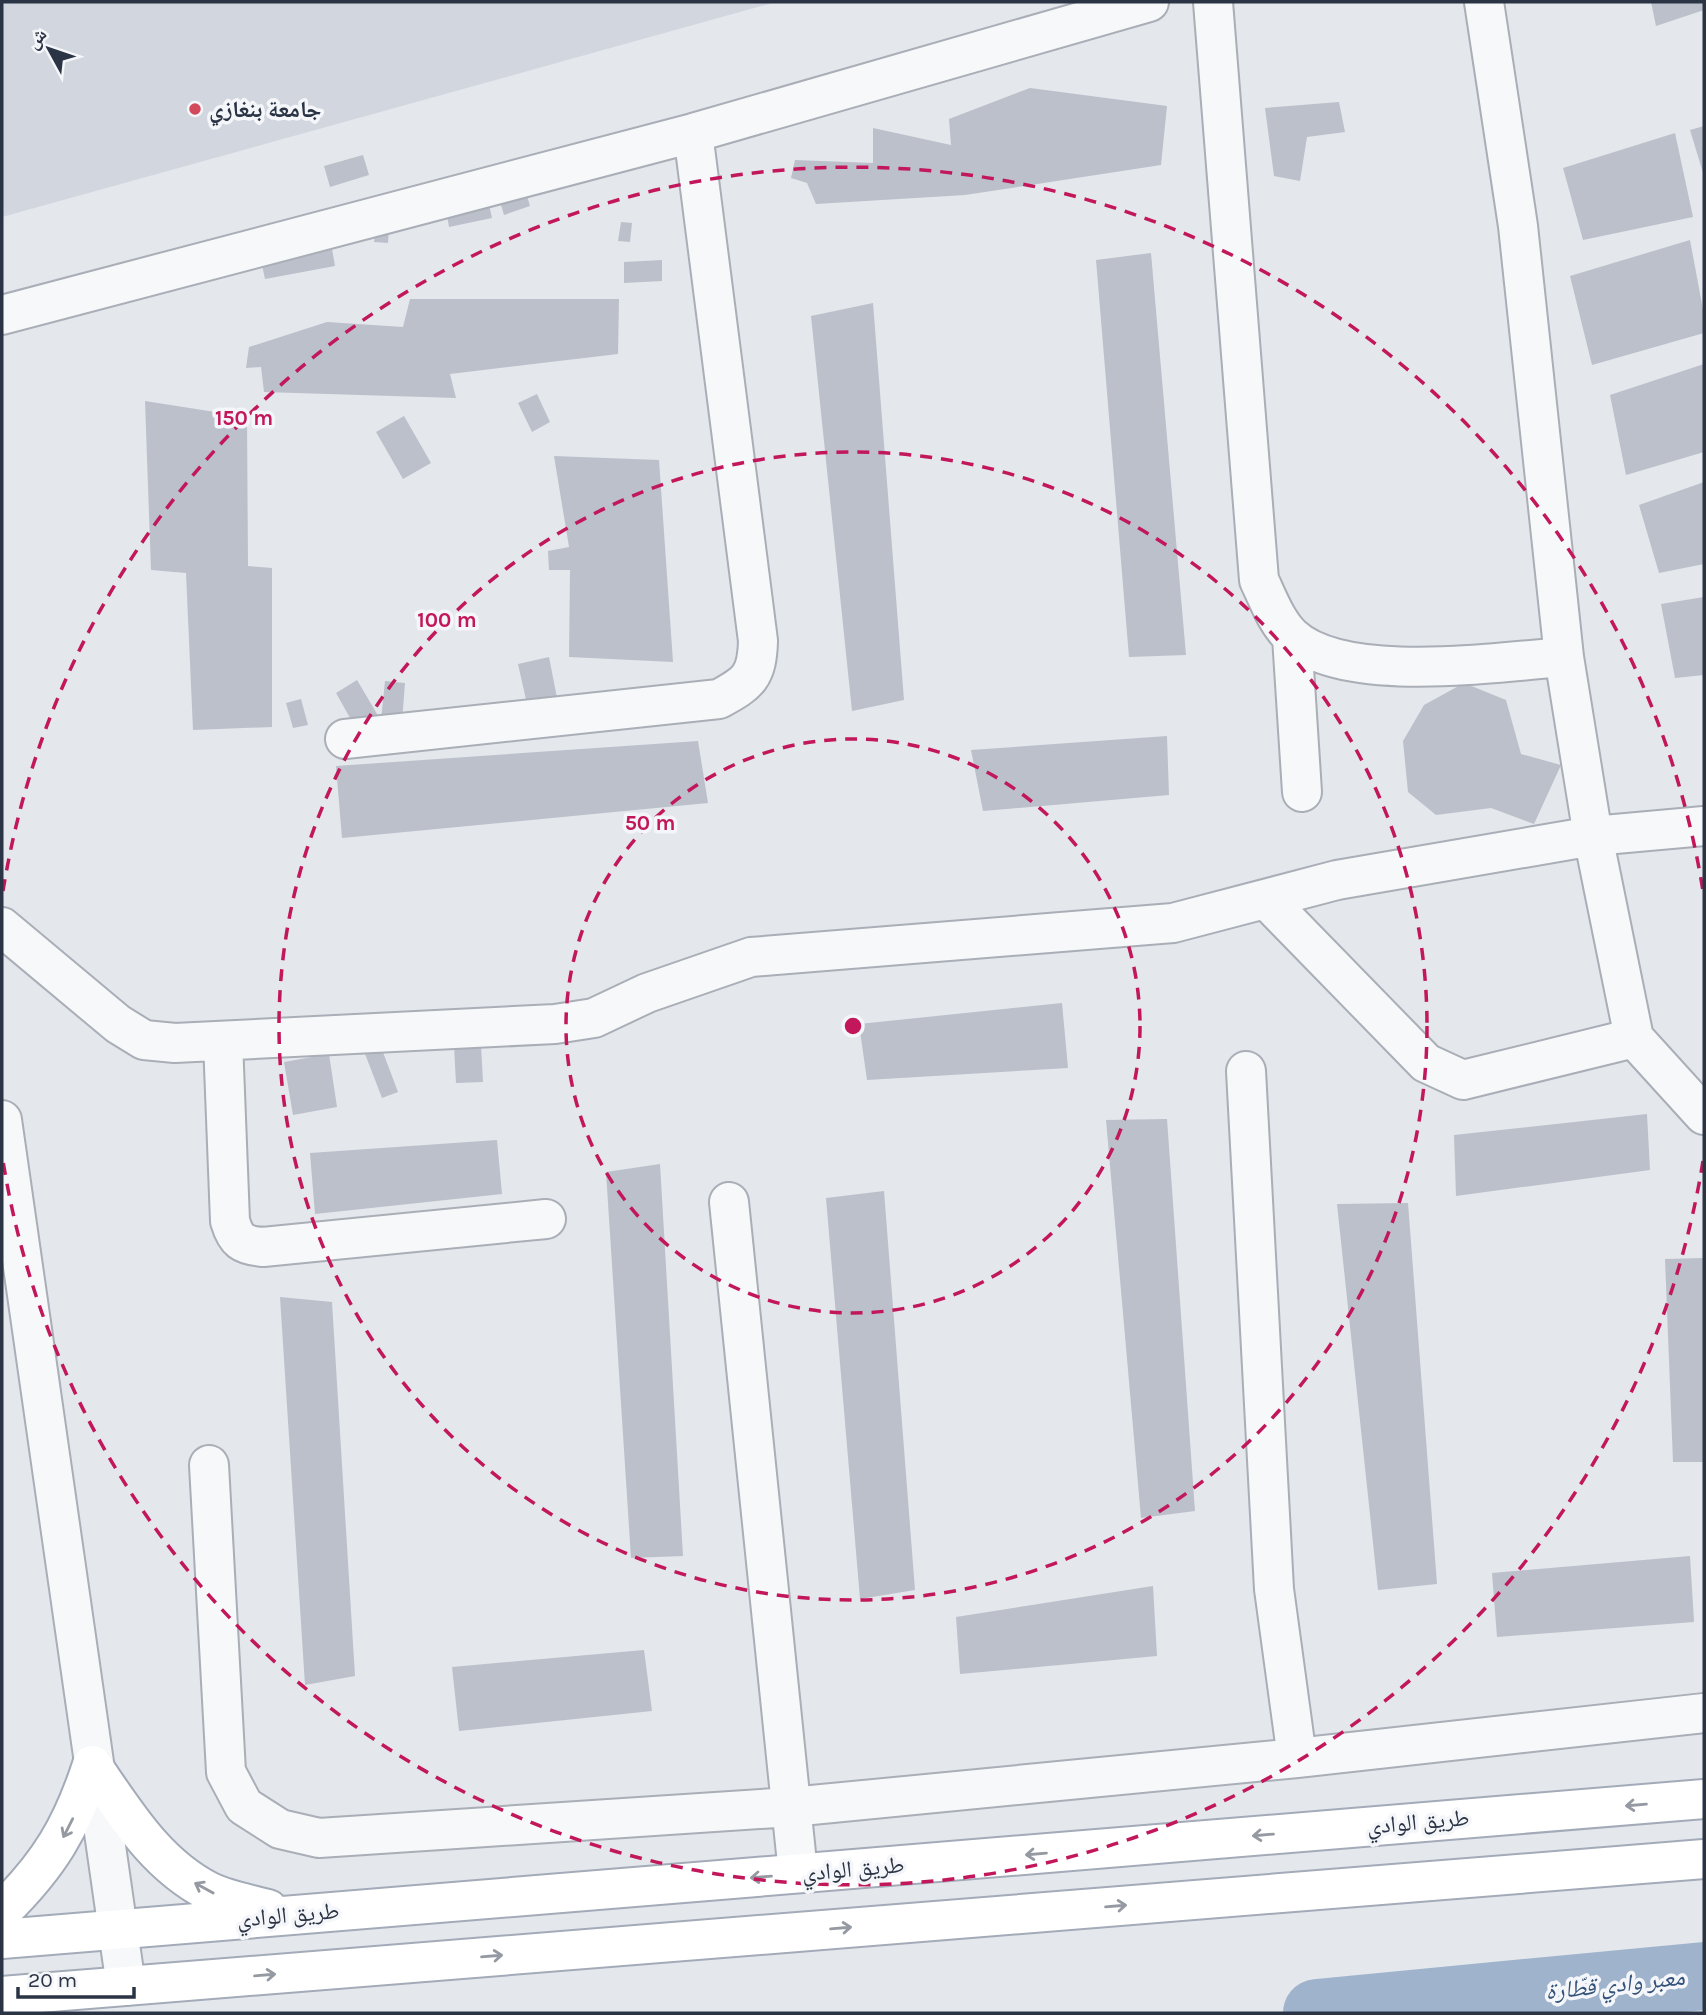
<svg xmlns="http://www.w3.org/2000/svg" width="1706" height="2015" font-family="Karla,'Noto Naskh Arabic',sans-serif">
  <rect width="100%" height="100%" fill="#e4e7ec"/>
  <path fill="#d2d6de" d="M2 2H776L2 217Z"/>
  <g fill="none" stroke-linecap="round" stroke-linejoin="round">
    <path stroke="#9fb4cc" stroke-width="68" d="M1317 2013 1704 1976"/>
  </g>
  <path fill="#bbc0ca" d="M1651 2H1704V10L1656 26Z
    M1030 88 1167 106 1161 165 965 195 816 204 807 183 791 178 795 160 873 163V128L951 145 949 119Z
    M1339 102 1345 132 1307 137 1300 181 1274 176 1265 108Z
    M1704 126V176L1690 130Z
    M1675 133 1693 217 1583 240 1563 168Z
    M363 155 369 175 330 187 324 166Z
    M524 186 530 206 504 215 498 195Z
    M488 200 492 218 449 227 446 209Z
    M621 222 632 223 630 242 618 241Z
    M376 228 389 229 388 243 374 242Z
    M1690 240 1704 315V333L1592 365 1570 276Z
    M331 243 335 266 265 279 260 256Z
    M1151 253 1186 655 1129 657 1096 260Z
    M662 260V281L624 283V262Z
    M410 299H619L618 354 450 374 456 398 264 392 261 367 246 368 249 347 327 322 403 327Z
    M873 303 904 700 852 711 811 316Z
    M1704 364V452L1626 475 1610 395Z
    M537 394 550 422 532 432 518 403Z
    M145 401 247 417 248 566 272 568V727L193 730 186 573 151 570Z
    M404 416 431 463 403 479 376 432Z
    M554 456 659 460 673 662 569 657 570 570H549L548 551 569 547Z
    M1704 482V564L1659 573 1639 505Z
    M1704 597V675L1675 678 1661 604Z
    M549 657 557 698 527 704 518 664Z
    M357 680 380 719 358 732 336 693Z
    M385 681 405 683 402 722 381 720Z
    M1464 683 1506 700 1521 754 1561 765 1534 824 1491 808 1436 815 1408 792 1403 741 1424 705Z
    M301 699 308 725 293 728 286 703Z
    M1167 736 1169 795 983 811 971 750Z
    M698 741 708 803 342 838 336 766Z
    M1062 1003 1068 1068 867 1080 859 1024Z
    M378 1039 398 1092 382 1098 362 1046Z
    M481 1045 483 1082 456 1083 454 1046Z
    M329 1054 337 1107 293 1115 284 1062Z
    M1647 1114 1650 1170 1456 1196 1454 1135Z
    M1167 1119 1195 1511 1141 1518 1106 1120Z
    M497 1140 502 1194 315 1214 310 1153Z
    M660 1164 683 1556 631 1558 606 1172Z
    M884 1191 915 1590 860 1599 826 1198Z
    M1408 1203 1437 1584 1378 1590 1337 1204Z
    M1704 1258V1462H1673L1665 1259Z
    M280 1297 332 1302 355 1676 305 1685Z
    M1690 1556 1694 1622 1497 1637 1492 1573Z
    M1153 1586 1157 1656 960 1674 956 1617Z
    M644 1650 652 1711 459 1731 452 1667Z"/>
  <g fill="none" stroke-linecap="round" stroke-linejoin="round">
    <g stroke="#a9aeb7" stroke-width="42">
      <path id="minor" d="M1213 2 1259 580C1268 599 1276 621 1291 636 1343 685 1496 662 1564 657
        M1484 2 1518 226 1564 657 1593 836 1634 1038 1704 1115
        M2 315 693 133 1149 2
        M1292 637 1302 792
        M345 739 719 699C749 683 757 676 758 641L693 133
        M1267 900 1426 1063 1463 1080 1634 1038
        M2 927 118 1024 144 1040 175 1043 555 1024 594 1018 647 993 751 957 1173 923 1337 880 1593 836 1704 826
        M223 1041 230 1221C236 1241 242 1245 263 1247L546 1219
        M1246 1071 1274 1589 1297 1758
        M2 1120 126 1986
        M729 1202 798 1873
        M209 1465 226 1772 244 1806 280 1829 319 1838 791 1807 1297 1758 1704 1713"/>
    </g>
    <g stroke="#a3abb8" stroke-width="42">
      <path id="major" d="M92 1765C125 1813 156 1865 210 1892 227 1900 249 1904 268 1909
        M2 1911C49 1865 72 1827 92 1765
        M2 1939 1704 1799
        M2 1996 1704 1859"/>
    </g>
    <use href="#minor" stroke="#f7f8fa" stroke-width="38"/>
    <use href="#major" stroke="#fff" stroke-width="38"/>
  </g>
  <defs><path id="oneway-shaft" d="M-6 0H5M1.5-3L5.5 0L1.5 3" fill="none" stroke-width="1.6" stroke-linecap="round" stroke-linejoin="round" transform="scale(1.75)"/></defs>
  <g stroke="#959aa2">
    <use href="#oneway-shaft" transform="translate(1636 1805) rotate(175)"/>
    <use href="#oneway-shaft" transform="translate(68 1828) rotate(117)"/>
    <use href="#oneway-shaft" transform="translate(1263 1835) rotate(175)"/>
    <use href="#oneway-shaft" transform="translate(1036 1854) rotate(175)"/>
    <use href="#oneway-shaft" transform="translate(761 1877) rotate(175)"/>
    <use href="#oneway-shaft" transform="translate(204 1888) rotate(-151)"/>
    <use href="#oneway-shaft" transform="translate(1116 1906) rotate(-5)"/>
    <use href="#oneway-shaft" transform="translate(841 1928) rotate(-5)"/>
    <use href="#oneway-shaft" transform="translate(492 1956) rotate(-5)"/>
    <use href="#oneway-shaft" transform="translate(265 1975) rotate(-5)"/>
  </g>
  <g fill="none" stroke="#c2185b" stroke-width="3.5" stroke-dasharray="12 9">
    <circle cx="853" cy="1026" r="287"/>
    <circle cx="853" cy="1026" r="574"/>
    <path d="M1703 1161A861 861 0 0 1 3 1161M3 891A861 861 0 0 1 1703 891"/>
  </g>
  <circle fill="#d1495b" stroke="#f4f6f9" stroke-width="2.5" cx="195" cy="109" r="7"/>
  <g text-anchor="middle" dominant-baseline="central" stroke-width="7" stroke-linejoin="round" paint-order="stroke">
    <g font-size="23" font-weight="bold" fill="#2b3445" stroke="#f4f6f9" text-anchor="start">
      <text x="209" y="109">جامعة بنغازي</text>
    </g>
    <g font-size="23" fill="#2b3445" stroke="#f4f6f9">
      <text transform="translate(1418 1822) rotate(-5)">طريق الوادي</text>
      <text transform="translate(853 1869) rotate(-5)">طريق الوادي</text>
      <text transform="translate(288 1915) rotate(-5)">طريق الوادي</text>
    </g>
    <g font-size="24" font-style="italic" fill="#34527a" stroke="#f4f6f9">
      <text transform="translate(1615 1984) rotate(-6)">معبر وادي قطّارة</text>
    </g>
  </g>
  <circle cx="853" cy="1026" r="10" fill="#c2185b" stroke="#f4f6f9" stroke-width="3.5"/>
  <g font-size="21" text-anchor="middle" font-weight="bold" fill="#c2185b" stroke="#f4f6f9" stroke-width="7" stroke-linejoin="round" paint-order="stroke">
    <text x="244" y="425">150 m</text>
    <text x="447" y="627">100 m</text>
    <text x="650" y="830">50 m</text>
  </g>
  <rect width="1706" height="2015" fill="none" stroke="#2b3445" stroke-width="7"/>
  <g transform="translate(49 49) rotate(310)" stroke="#f4f6f9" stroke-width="5" paint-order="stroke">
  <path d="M0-5L12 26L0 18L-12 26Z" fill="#2b3445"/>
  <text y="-10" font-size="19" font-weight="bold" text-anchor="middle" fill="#2b3445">ش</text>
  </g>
  <path d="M18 1987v10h116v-10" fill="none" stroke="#2b3445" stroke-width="3.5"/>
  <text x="28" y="1987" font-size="21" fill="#2b3445" stroke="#f4f6f9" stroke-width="5" paint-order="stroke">20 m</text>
</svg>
